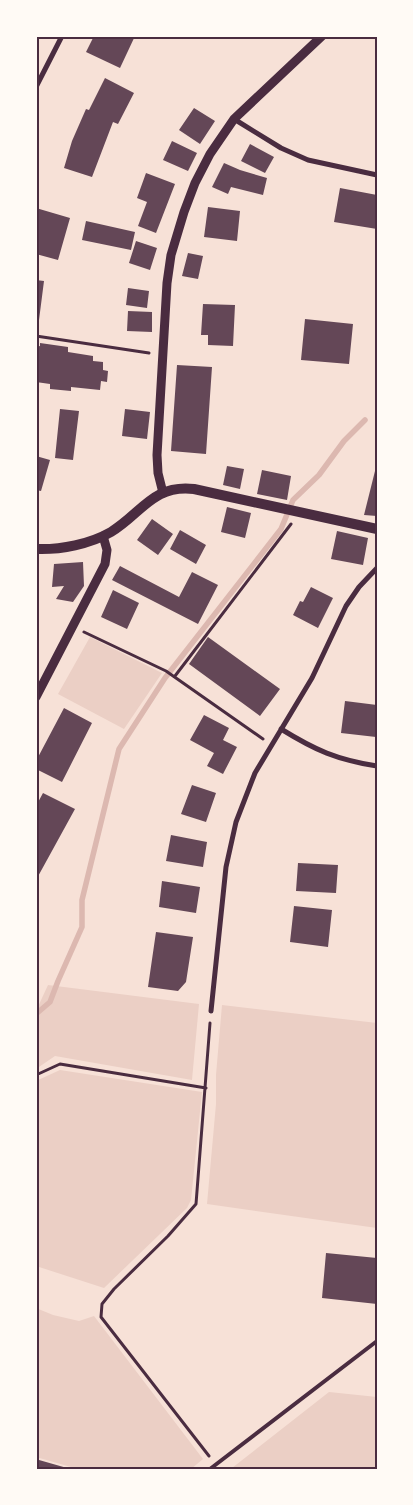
<svg xmlns="http://www.w3.org/2000/svg" width="413" height="1505" font-family="'Source Serif 4',serif">
  <rect width="100%" height="100%" fill="#f7e1d7"/>
  <path fill="#ebcfc5" d="M90 637 162 673 124 729 58 694Z
    M48 985 199 1004 192 1080 55 1056 36 1069V1011Z
    M222 1005 377 1023V1228L207 1204 216 1104V1075Z
    M60 1070 202 1092 191 1200 187 1208 104 1288 36 1266V1081Z
    M36 1308 53 1315 79 1321 94 1316 203 1459 191 1469H78L36 1457Z
    M329 1392 377 1397V1469H233L232 1468Z"/>
  <g fill="none" stroke-linecap="round" stroke-linejoin="round">
    <path stroke="#dcb8b0" stroke-width="5.5" d="M36 1014 50 1002 58 981 82 927V900L119 749 165 678 281 529 293 500 319 475 344 441 365 420"/>
  </g>
  <path fill="#644757" d="M94 36H135L120 68 86 52Z
    M105 78 134 93 118 124 113 122 92 177 64 168 72 141 86 109 89 110Z
    M194 108 215 121 200 144 179 130Z
    M172 141 197 153 188 171 163 160Z
    M250 144 274 157 265 173 241 161Z
    M224 163 240 170 267 178 263 195 231 187 228 194 212 187Z
    M146 173 175 184 156 233 138 226 147 202 137 198Z
    M340 188 377 195V229L334 222Z
    M208 207 240 211 237 241 204 237Z
    M36 208 70 218 58 260 36 254Z
    M86 221 135 232 131 250 82 240Z
    M136 241 157 248 150 270 129 263Z
    M188 253 203 256 198 279 182 276Z
    M36 280 44 281 39 320H36Z
    M128 288 149 291 147 308 126 305Z
    M203 304 235 305 233 346 208 345V335H201Z
    M128 311 152 312V332L127 331Z
    M305 319 353 324 349 364 301 360Z
    M40 343 68 347V352L93 356V361L103 362V370L108 371 107 382 101 381 100 390 71 387V391L50 389V384L36 382V347L40 346Z
    M177 365 212 367 206 454 171 451Z
    M60 409 79 411 73 460 55 458Z
    M125 409 150 412 147 439 122 436Z
    M36 456 50 460 41 491 36 490Z
    M227 466 244 469 240 489 223 485Z
    M376 467H377V516L364 515Z
    M262 470 291 476 287 500 257 494Z
    M227 507 251 513 245 538 221 532Z
    M152 519 173 534 158 555 137 540Z
    M180 530 206 545 196 564 170 549Z
    M337 531 368 538 363 565 331 559Z
    M83 562 84 586 73 602 56 599 64 586 52 587 54 564Z
    M120 566 179 597 192 572 218 585 198 624 112 580Z
    M311 587 333 598 318 628 293 615 300 601 303 602Z
    M113 590 139 603 127 629 101 617Z
    M208 637 280 689 260 716 189 664Z
    M345 701 377 705 376 737 341 733Z
    M64 708 92 723 62 782 36 769V761Z
    M204 715 229 728 223 740 237 747 223 774 207 766 214 753 190 740Z
    M192 785 216 793 206 822 181 814Z
    M43 793 75 809 36 880V806Z
    M171 835 207 842 203 867 166 861Z
    M298 863 338 865 336 893 296 891Z
    M162 881 200 887 196 913 159 907Z
    M294 906 332 910 328 947 290 942Z
    M156 932 193 937 186 982 178 991 148 987Z
    M326 1253 377 1258V1304L322 1298Z
    M39 1460 67 1468V1469H37Z"/>
  <g fill="none" stroke-linecap="round" stroke-linejoin="round">
    <path stroke="#4a2c40" stroke-width="3" d="M36 336 149 353
      M84 632 166 671 263 739
      M175 676 291 524
      M36 1075 60 1064 206 1088
      M209 1456 101 1317 102 1304 114 1289 168 1236 196 1204 210 1023"/>
    <path stroke="#4a2c40" stroke-width="4" d="M210 1469 377 1341"/>
    <path stroke="#4a2c40" stroke-width="5" d="M36 87 62 36
      M234 119 281 148 308 160 377 175
      M281 729C315 750 337 760 377 766
      M211 1011 226 867 236 822 255 773 312 678 346 606 359 587 377 568"/>
    <path stroke="#4a2c40" stroke-width="9" d="M163 493 158 473 157 455 167 283 171 255 184 212 195 183 210 154 234 119 322 36
      M36 697 105 564 107 550 103 536"/>
    <path stroke="#4a2c40" stroke-width="10" d="M36 549C61 550 90 544 111 532 141 514 153 484 194 489L377 529"/>
  </g>
  <rect width="413" height="1505" fill="none" stroke="#fffaf5" stroke-width="75"/>
  <rect x="38" y="38" width="338" height="1430" fill="none" stroke="#4a2c40" stroke-width="2"/>
</svg>
